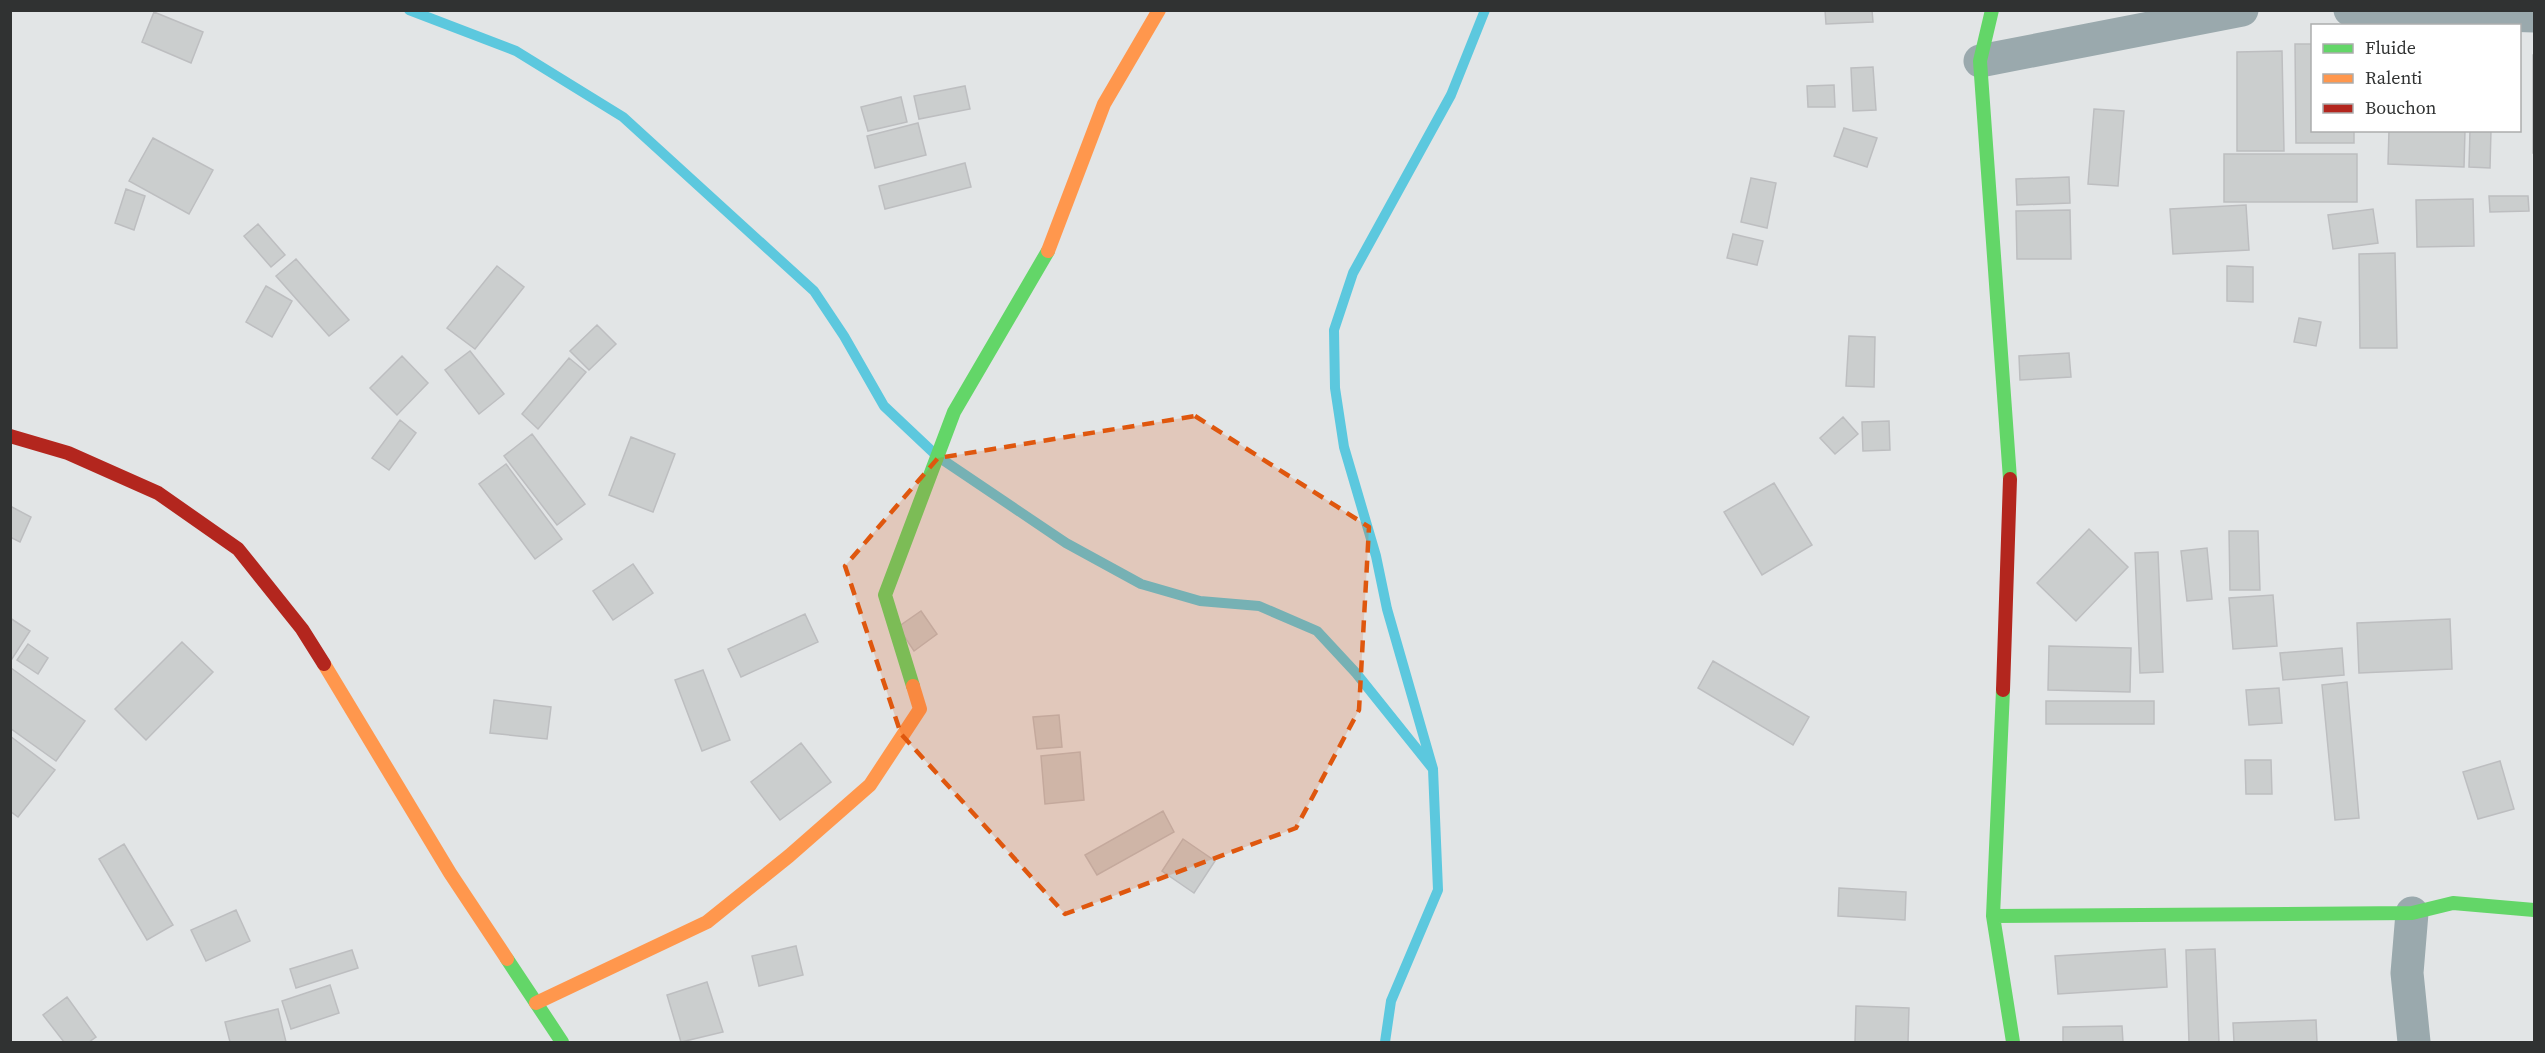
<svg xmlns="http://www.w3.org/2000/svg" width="2545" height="1053" font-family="'Source Serif 4',serif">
  <rect width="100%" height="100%" fill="#e2e5e6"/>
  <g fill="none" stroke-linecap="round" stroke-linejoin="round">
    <path stroke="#5cc8de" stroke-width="10" d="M409 10 516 51 623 117 814 291 844 336 884 406 937 456 1066 543 1141 584 1200 601 1259 606 1317 631 1356 673 1433 769
      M1385 1042 1391 1001 1438 890 1433 769 1387 609 1376 556 1344 447 1335 388 1334 330 1353 273 1451 95 1485 10"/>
  </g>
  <path fill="#cbcece" stroke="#bdbec0" stroke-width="1.5" d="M1825 10H1872L1873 22 1826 24Z
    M154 12 203 32 191 63 142 42Z
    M2295 44H2312V130H2354V143H2296Z
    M2282 51 2284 151H2237V52Z
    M2533 55H2534V153H2533Z
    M1873 67 1876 110 1853 111 1851 68Z
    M1834 85 1835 107H1808L1807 86Z
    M965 86 970 109 919 119 914 96Z
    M901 97 907 122 868 131 861 107Z
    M2094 109 2124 111 2118 186 2088 184Z
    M918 123 926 155 875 168 867 136Z
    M1844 128 1877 138 1867 167 1834 156Z
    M2389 130H2465L2464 167 2388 164Z
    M2470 130H2491L2490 168 2469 167Z
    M153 138 213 170 189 214 129 181Z
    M2224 154H2357V202H2224Z
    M965 163 971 187 885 209 879 186Z
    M2069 177 2070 203 2017 205 2016 179Z
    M1751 178 1776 183 1767 228 1741 222Z
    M126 189 145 196 134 230 115 223Z
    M2489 196H2528L2529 211 2490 212Z
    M2473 199 2474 246 2417 247 2416 200Z
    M2246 205 2249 250 2173 254 2170 209Z
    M2373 209 2378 243 2333 249 2328 215Z
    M2070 210 2071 259H2017L2016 211Z
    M258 224 285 255 271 267 244 236Z
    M1733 234 1763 241 1757 265 1727 258Z
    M2395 253 2397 348H2360L2359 254Z
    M296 259 349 320 329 336 276 276Z
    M497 266 524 287 475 349 447 328Z
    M2227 266 2253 267V302L2227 301Z
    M266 286 292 301 272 337 246 322Z
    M2299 318 2321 322 2316 346 2294 342Z
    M597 325 616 344 589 370 570 351Z
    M1849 336 1875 337 1874 387 1846 386Z
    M470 351 504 394 479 414 445 370Z
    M2069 353 2071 377 2020 380 2019 356Z
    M402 356 428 383 397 415 370 388Z
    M569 358 586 372 538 429 522 414Z
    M1843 417 1858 434 1835 454 1820 438Z
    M400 420 416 433 389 470 372 458Z
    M1889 421 1890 450 1863 451 1862 422Z
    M532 434 585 504 557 525 504 456Z
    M631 437 675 454 653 512 609 495Z
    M506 464 562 539 535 559 479 484Z
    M1774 483 1812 545 1762 575 1724 512Z
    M10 506 31 517 20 542 10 537Z
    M2089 529 2128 567 2076 621 2037 583Z
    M2229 531H2258L2260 590H2230Z
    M2207 548 2212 599 2187 601 2181 551Z
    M2158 552 2163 672 2140 673 2135 553Z
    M633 564 653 593 613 620 593 591Z
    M2273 595 2277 646 2233 649 2229 598Z
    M921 611 937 634 914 651 898 627Z
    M805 614 818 642 741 677 728 649Z
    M10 618 30 631 10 662Z
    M2450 619 2452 669 2359 673 2357 623Z
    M182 642 213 672 146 740 115 709Z
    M28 644 48 658 38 674 17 660Z
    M2049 646 2131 648 2130 692 2048 690Z
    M2342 648 2344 675 2283 680 2280 653Z
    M1713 661 1809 717 1793 745 1698 688Z
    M11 668 85 721 56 761 10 728Z
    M703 670 730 740 702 751 675 680Z
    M2347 682 2359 818 2335 820 2322 685Z
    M2279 688 2282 723 2249 725 2246 690Z
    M494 700 551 707 547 739 490 733Z
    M2046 701H2154V724H2046Z
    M1059 715 1062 747 1037 749 1033 717Z
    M10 736 55 770 18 817 10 811Z
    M801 743 831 782 780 820 751 782Z
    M1080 752 1084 800 1045 804 1041 756Z
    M2245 760H2271L2272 794H2246Z
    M2500 761 2514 809 2478 819 2463 772Z
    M1163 811 1174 832 1097 875 1085 855Z
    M1183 839 1215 861 1194 893 1162 871Z
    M124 844 173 925 147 940 99 859Z
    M1839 888 1906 892 1905 920 1838 916Z
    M236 910 250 941 206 961 191 930Z
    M796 946 803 975 759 986 752 956Z
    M2165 949 2167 987 2058 994 2055 956Z
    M2215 949 2219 1042H2189L2186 950Z
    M352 950 358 968 296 988 290 969Z
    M707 982 723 1032 681 1042 667 995Z
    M330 985 339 1013 291 1029 282 1001Z
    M67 997 96 1037 89 1042H64L43 1015Z
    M1856 1006 1909 1008 1908 1042H1855Z
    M278 1009 286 1042H230L225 1022Z
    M2316 1020 2317 1042H2234L2233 1023Z
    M2122 1026 2123 1042H2063V1027Z"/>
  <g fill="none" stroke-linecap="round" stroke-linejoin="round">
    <path stroke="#9aa9ad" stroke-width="33" d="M2350 10 2534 16
      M1980 61 2242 10
      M2412 913 2407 973 2414 1042"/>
    <path stroke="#63d668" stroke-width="14" d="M1992 10 1980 61 2010 479
      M913 686 885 595 954 412 1048 251
      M2003 690 1993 916 2013 1042
      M1993 916 2412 913 2453 903 2534 910
      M507 959 562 1042"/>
    <path stroke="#ff974d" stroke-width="14" d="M1048 251 1104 104 1159 10
      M324 664 450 873 507 959
      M536 1003 707 922 789 856 870 785 920 709 913 686"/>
    <path stroke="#b3261e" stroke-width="14" d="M10 436 68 453 158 493 238 549 302 629 324 664
      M2003 690 2010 479"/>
  </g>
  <path fill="#df570e" fill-opacity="0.2" stroke="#df570e" stroke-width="4.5" stroke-dasharray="12 8" stroke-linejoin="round" d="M1195 416 1369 527 1359 710 1296 828 1065 914 901 734 845 566 938 458Z"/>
  <rect width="2545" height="1053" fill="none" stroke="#303232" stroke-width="24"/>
  <rect x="2311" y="24" width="210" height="108" fill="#ffffff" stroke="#acadad" stroke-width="1.5"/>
  <rect x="2323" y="44" width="30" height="9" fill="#63d668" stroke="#acadad" stroke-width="1.5"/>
  <text x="2365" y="54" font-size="18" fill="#303232">Fluide</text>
  <rect x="2323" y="74" width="30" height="9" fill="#ff974d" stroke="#acadad" stroke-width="1.5"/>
  <text x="2365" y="84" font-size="18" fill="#303232">Ralenti</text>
  <rect x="2323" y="104" width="30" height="9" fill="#b3261e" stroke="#acadad" stroke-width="1.5"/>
  <text x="2365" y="114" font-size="18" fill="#303232">Bouchon</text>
</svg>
